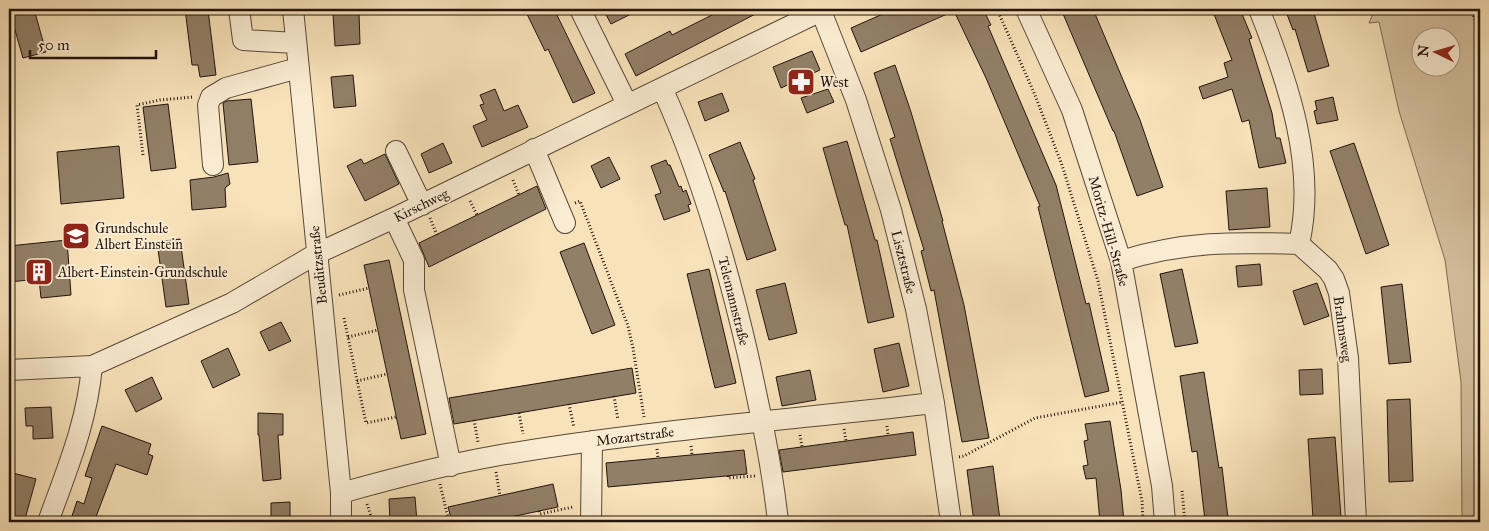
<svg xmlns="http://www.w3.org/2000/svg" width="1489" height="531" font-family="'IM FELL Great Primer',serif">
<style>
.green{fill:#d4bf9d;stroke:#7c6a56;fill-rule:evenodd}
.building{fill:#927f67;stroke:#23140e}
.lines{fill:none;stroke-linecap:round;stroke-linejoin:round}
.minor-casing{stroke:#584839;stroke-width:22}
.path{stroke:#23140e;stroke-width:3;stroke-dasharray:1 2.5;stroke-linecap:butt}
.minor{stroke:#faecd2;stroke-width:20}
.labels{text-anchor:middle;stroke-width:4;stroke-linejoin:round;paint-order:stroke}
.poi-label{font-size:14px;fill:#23140e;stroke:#faecd2;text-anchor:start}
.street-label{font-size:14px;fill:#23140e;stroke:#faecd2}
</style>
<rect width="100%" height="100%" fill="#f8e2ba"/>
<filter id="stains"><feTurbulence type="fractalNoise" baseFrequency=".004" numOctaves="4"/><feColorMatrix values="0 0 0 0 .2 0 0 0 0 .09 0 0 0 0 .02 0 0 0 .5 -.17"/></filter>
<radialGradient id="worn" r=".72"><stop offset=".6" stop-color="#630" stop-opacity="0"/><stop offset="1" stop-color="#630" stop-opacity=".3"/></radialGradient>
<!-- green -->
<path class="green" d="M1375,9H1480V522H1462L1461,382L1445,260L1399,111L1379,22L1369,23ZM1422,38H1452V68H1422Z"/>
<!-- building -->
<path class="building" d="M9,9H34L46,52L23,58Z
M185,9L208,10L216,75L200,77L198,65H192Z
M533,9H554L595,93L573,103L548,49L545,51L526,12Z
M603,9H641L611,24Z
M724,9H765L636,76L625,54L670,31L672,35Z
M894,9H983L991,25L988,26L1056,185L1086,304L1089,303L1109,391L1085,397L1038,207L1040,206L986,78L954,11L861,52L851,28Z
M1061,9H1093L1140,120L1163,187L1137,196L1114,131H1113Z
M1212,9H1240L1252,38L1249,39L1272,113L1276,138H1280L1286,163L1259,168L1249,120L1242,122L1232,89L1203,99L1199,87L1228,77L1224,63L1232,60Z
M1285,9H1310L1312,14L1314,13L1329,66L1308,72L1295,29L1293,30Z
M359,12L360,44L335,46L333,14Z
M812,51L820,70L781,88L773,67Z
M895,65L911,112L943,221H942L964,305L989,438L962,442L934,290L931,291L921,251L924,250L890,139L895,137L874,73Z
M353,75L356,106L334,108L331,77Z
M495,89L504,111L518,105L528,127L482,147L473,126L487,120L480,105L484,104L480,95Z
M828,89L834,102L807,113L801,98Z
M722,93L729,111L705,121L698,102Z
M1333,97L1338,120L1317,124L1314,111L1317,110L1315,101Z
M251,99L258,162L229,165L223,103L227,101Z
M168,104L176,168L151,171L143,107Z
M847,141L875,240H877L894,317L868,323L847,225H845L823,148Z
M740,142L755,179L753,180L776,250L747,260L725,191L724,192L709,155Z
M443,143L452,163L429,173L421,154Z
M1354,143L1389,245L1366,254L1330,151Z
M119,146L124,198L61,204L57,152Z
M385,154L399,184L365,201L347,166L361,159L364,164Z
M609,157L620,179L601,188L591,166Z
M666,160L668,165H670L679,187L681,186L683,192L686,190L691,204L688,205L690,211L664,220L655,195L661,193L651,166Z
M228,173L230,184L225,188L226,207L192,210L190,180L214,177Z
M537,186L546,209L429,267L419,243Z
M1267,188L1270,227L1229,230L1226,191Z
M180,239L189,304L166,307L157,242Z
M67,240L71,295L41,298L39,279L9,282V246Z
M584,243L615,325L592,334L560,252Z
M389,260L426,434L401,439L364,265Z
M1260,264L1262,285L1238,287L1236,266Z
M709,269L736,383L715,388L687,274Z
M1182,269L1198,343L1175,347L1160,274Z
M785,283L797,333L769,340L756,290Z
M1317,283L1329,316L1304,325L1293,291Z
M1402,284L1411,362L1389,364L1381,287Z
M281,322L291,341L269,351L260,332Z
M899,343L909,386L883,392L874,349Z
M228,348L240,375L213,388L201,361Z
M632,368L636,393L454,424L449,398Z
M1322,369L1323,394L1300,395L1299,370Z
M810,370L816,400L782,406L776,377Z
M1204,372L1219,468L1222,467L1228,518L1205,521L1197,451L1192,452L1180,376Z
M152,377L162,399L136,412L125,390Z
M1410,399L1413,481L1389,482L1387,400Z
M51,407L53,438L33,439V426H26L25,408Z
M258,413L283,414V435H278L281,479L263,481L259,435H258Z
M1110,421L1121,490L1124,522H1100L1096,478L1086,479L1083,466L1088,465L1084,441L1088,440L1085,424Z
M102,426L151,444L148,454L153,456L147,475L116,464L94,522H70L77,501L84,504L92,478L85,476Z
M913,432L916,455L783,472L779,450Z
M1335,437L1341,517L1313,519L1308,439Z
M744,450L747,474L608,487L606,463Z
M993,466L1000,520L974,522L967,470Z
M13,473L36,479L25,519L9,514V487Z
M553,484L558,507L487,522H452L448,507Z
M415,497L417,522H390L389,499Z
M290,502V522H271V503Z"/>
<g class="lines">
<defs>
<path id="minor" d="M239,9L243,40L296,43
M293,9L341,493V522
M580,9L627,104
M1026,9L1072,110L1121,261L1162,486L1165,522
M1259,9C1288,82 1317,166 1299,244L1328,270L1334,279L1339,293L1348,358L1356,522
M821,11L856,100L891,210L916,309L934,403L951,522
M662,88C701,173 727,264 748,355C760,410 772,465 778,522
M534,149L565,223
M396,151L422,205
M213,165L208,105L211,97L226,88L298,68
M394,218L414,260V290L451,466
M1121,261C1184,241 1234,242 1299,244
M9,370L92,366L232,303L316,254L394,218L825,9
M341,493C391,479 443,465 495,456C640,431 788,420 934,403
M48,522C67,469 87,423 92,366
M591,522L592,441"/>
</defs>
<!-- minor casing -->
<use href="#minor" class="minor-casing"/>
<!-- path -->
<path class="path" d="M997,9L1035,95L1062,165L1098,281L1142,501L1143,522
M1471,9L1480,32
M143,155L137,105L160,100L193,97
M513,180L519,195
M470,201L477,215
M575,203L580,201L628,326L633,348L644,417
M430,218L437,235
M339,295L369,288
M344,318L366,423L396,417
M348,337L378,330
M357,381L387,374
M614,396L618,420
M569,404L574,428
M519,413L523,434
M474,420L478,442
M887,426L888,435
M844,429L846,441
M800,435L802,447
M691,446L692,455
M657,449L658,458
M959,457L964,456L1035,418L1123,402
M496,472L500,496
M728,476V478L755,476
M440,484L449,522
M1182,491L1185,522
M367,504L373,522
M539,511L540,514L573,507
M868,522L932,517"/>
<!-- minor -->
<use href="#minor" class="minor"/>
</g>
<!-- icons -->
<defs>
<symbol id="pharmacy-square" viewBox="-11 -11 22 22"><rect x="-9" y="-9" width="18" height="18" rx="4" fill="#8f2418" stroke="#faecd2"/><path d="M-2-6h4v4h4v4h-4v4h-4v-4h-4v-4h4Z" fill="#fff"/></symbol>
<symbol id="school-square" viewBox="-11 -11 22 22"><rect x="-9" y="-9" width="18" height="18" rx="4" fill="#8f2418" stroke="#faecd2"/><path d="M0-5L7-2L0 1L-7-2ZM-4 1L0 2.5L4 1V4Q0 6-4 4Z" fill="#fff"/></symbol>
<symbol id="building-square" viewBox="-11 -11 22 22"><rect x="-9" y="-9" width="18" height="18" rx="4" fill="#8f2418" stroke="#faecd2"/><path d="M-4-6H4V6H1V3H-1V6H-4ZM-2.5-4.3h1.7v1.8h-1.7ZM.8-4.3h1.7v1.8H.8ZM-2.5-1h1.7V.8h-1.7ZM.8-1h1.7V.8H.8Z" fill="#fff"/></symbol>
</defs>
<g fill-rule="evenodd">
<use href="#pharmacy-square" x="785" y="66" width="32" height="32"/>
<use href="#school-square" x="60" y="220" width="32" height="32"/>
<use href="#building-square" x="23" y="256" width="32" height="32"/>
</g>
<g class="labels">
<!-- poi labels -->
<g class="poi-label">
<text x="820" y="87">West</text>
<text x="95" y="233">Grundschule<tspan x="95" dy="16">Albert Einstein</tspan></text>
<text x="58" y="277">Albert-Einstein-Grundschule</text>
</g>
<!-- street labels -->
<g class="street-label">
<text transform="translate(421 205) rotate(-26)" y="5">Kirschweg</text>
<text transform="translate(1109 231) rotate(74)" y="5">Moritz-Hill-Straße</text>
<text transform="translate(904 262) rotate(76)" y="5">Lisztstraße</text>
<text transform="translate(318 265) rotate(-96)" y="5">Beuditzstraße</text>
<text transform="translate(734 301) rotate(76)" y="5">Telemannstraße</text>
<text transform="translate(1343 329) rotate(82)" y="5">Brahmsweg</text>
<text transform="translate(635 436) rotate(-7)" y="5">Mozartstraße</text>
</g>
</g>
<!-- margin -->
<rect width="1489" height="531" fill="none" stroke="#f8e2ba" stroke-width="30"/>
<rect x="10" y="10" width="1469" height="511" fill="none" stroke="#23140e" stroke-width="2.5"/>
<rect x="15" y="15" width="1459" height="501" fill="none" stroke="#23140e"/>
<!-- north arrow -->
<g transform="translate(1436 52) rotate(275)"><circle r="24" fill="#faecd2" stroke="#a49684"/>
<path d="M0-4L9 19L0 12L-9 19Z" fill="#8f2418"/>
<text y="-8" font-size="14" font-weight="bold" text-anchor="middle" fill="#23140e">N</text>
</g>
<!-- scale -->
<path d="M30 50v8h126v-8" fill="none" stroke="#23140e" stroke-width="2.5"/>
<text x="38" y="50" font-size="15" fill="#23140e" stroke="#faecd2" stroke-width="4" paint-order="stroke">50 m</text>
<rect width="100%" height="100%" filter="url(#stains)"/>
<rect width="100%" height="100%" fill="url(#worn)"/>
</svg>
